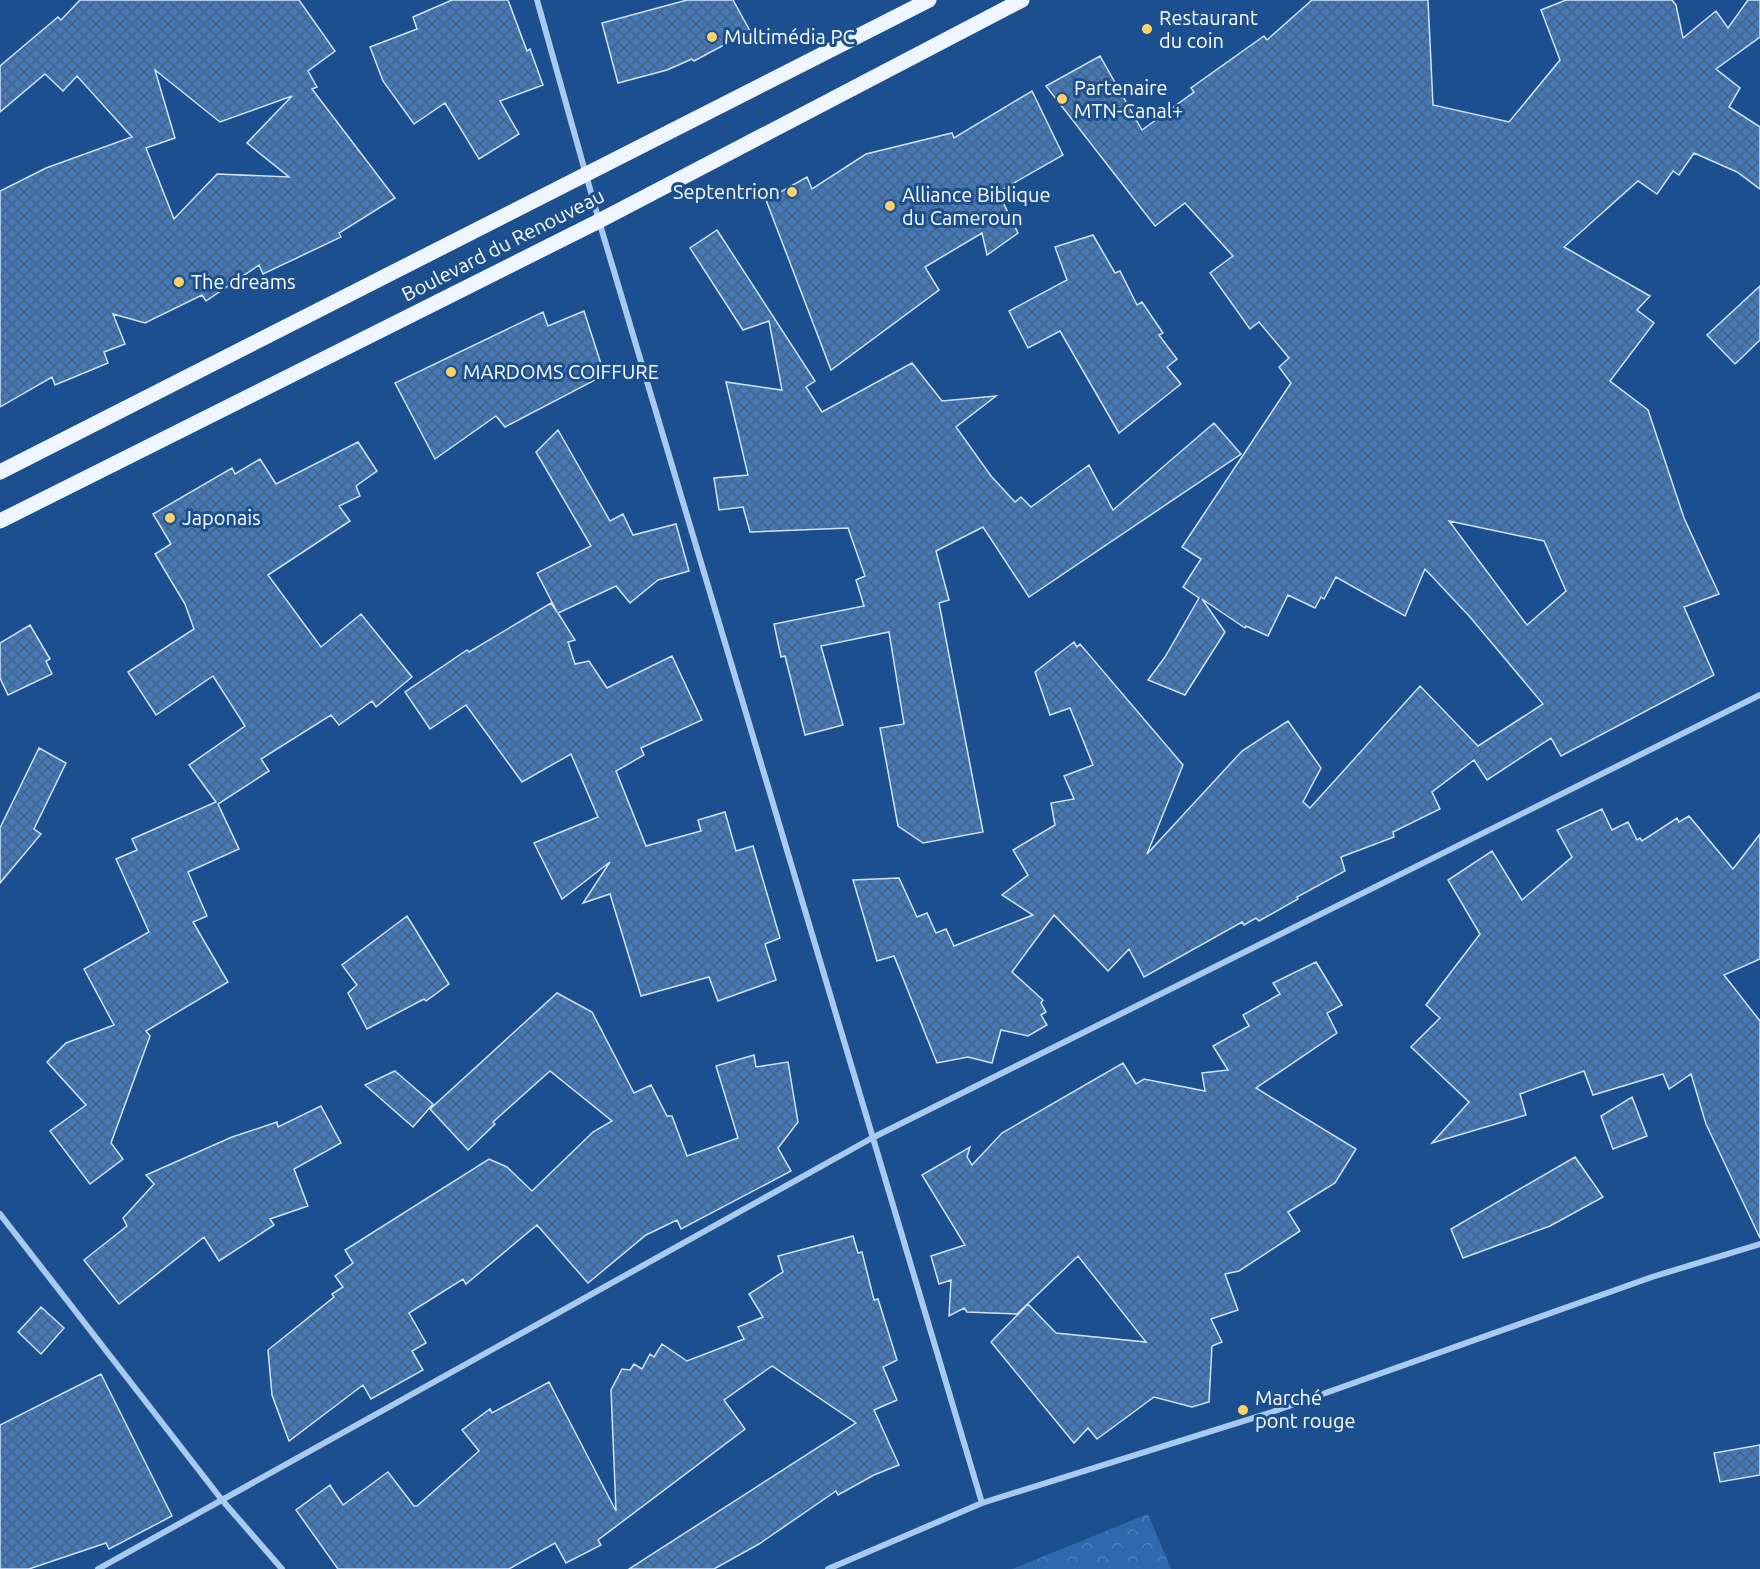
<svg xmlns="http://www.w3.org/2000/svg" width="1760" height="1569" font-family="Ubuntu,sans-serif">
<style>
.park{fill:url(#park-crowns)}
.building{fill:url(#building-cross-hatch);stroke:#cfe3fa;stroke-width:1.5;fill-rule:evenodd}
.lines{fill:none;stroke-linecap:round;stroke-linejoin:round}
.minor{stroke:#a9c9ee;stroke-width:6}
.primary{stroke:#f0f6ff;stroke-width:15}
.poi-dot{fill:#ffd166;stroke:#1b4f8f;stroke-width:2}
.labels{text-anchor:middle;stroke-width:6;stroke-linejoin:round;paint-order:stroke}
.poi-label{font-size:20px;fill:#fff;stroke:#1b4f8f;text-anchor:start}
.street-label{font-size:20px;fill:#fff;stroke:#1b4f8f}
</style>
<defs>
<pattern id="park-crowns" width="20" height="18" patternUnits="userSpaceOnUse" patternTransform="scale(1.5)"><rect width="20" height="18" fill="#2e69ad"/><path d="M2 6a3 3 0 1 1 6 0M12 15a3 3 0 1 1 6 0" fill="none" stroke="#4d80b9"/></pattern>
<pattern id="building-cross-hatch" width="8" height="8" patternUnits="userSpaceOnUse" patternTransform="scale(1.5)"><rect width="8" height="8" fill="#4478b7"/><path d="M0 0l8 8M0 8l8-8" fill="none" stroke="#486282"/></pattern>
</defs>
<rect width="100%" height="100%" fill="#1b4f8f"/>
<!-- park -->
<path class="park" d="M1148,1514L1171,1569H1012Z"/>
<!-- building -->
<path class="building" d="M80,0H299L335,51L308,71L317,87L312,89L395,198L339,233L341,237L263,274L259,265L206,301L202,295L145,323L113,314L125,344L104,352L108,363L55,385L52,377L0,407V191L46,168L132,137L77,76L63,91L45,74L0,112V66L58,17L61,20ZM155,70L220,122L292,96L247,143L289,177L217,174L174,219L146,148L175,138Z
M452,0H508L527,51L530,49L543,85L500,101L519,134L479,159L445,103L414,124L383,81L370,47L417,29L413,17Z
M687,0H733L750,31L694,61L692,59L667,70L618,83L602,23Z
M1312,0H1428L1433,105L1509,122L1560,60L1541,10L1566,0H1672L1676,5L1683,38L1716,11L1728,28L1748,0H1760V37L1716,69L1740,88L1729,107L1760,127V189L1737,172L1694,153L1679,175L1673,171L1657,194L1638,181L1564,247L1650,296L1637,310L1654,323L1610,381L1648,410L1684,518L1719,594L1684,607L1714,675L1561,756L1551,738L1487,780L1474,760L1432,792L1440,809L1393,832L1394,837L1341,857L1345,871L1297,897L1298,899L1259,921L1256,918L1244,925L1242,922L1144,977L1129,949L1108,971L1054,915L1012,972L1043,1000L1041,1003L1046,1012L1041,1015L1047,1025L1028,1036L1001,1030L992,1063L968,1057L937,1063L894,956L877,961L853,880L899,878L917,917L927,913L936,933L946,929L954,946L1033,915L1002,895L1028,875L1013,850L1055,825L1051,803L1074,799L1064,776L1093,765L1070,708L1050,715L1035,672L1074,642L1077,647L1080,644L1183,765L1147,854L1242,751L1288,721L1321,768L1303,802L1310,808L1420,686L1478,746L1543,704L1470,617L1425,569L1405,616L1336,577L1324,599L1321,597L1315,608L1288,595L1268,636L1246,626L1245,628L1202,599L1225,632L1185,695L1148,680L1165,657L1199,598L1183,587L1201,559L1182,547L1291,383L1279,367L1289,358L1259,322L1250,329L1210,273L1233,256L1185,203L1155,226L1046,86L1100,56L1142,130L1194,92L1191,88L1264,36L1267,40ZM1449,521L1544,541L1566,591L1527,625Z
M1032,91L1063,155L998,192L1018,233L987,255L982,233L925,267L939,290L831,370L766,200L807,177L812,189L866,154L952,133L954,138Z
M717,230L815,381L806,387L822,412L912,363L942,401L996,396L956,427L991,476L1015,502L1021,497L1031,507L1089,465L1113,510L1214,423L1241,454L1029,597L983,527L936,551L949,600L939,603L983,832L923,843L898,826L880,728L904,724L889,632L821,646L843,725L805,735L785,656L781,657L774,624L864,606L856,580L865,576L848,528L750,532L743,507L719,510L714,478L748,475L726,382L782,390L769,321L743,330L690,248Z
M1093,235L1115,273L1120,271L1137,305L1142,302L1163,333L1159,335L1177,359L1167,367L1181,384L1119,433L1060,331L1028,348L1009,311L1067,280L1055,247Z
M1760,286V340L1735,364L1707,335Z
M584,311L601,364L620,367L505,427L496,416L435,459L395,383L543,312L548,326Z
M558,430L610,521L623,514L633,535L676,524L689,571L658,580L630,603L616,586L558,613L575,640L568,642L575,664L589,661L607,688L672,656L702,720L641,748L644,755L616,771L646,846L701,831L698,820L725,812L736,851L753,846L780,938L765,944L776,980L718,1001L709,977L641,996L610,894L583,903L610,862L562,899L534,843L598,817L571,754L522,782L466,705L430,729L405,692L467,650L469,652L551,603L557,612L537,573L591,546L536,452Z
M358,442L377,471L356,486L360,496L339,506L350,521L268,575L321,647L361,614L412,677L376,707L372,701L339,725L331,715L261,759L269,771L218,804L239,849L188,872L207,916L193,922L228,982L146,1031L150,1036L111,1143L123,1159L90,1184L50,1131L86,1105L47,1062L66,1043L114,1025L84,969L149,932L116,859L137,850L132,839L216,802L189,765L245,726L213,676L156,715L128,672L194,629L185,604L155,554L171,544L153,514L232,468L235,474L260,459L276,484Z
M30,625L50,659L46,661L52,674L8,695L0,678V643Z
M39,748L66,763L34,829L41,834L0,883V828Z
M1602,809L1612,830L1628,822L1637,840L1640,838L1642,841L1677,818L1679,822L1689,816L1733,869L1760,834V959L1724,975L1760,1021V1238L1706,1124L1691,1074L1669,1089L1663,1074L1593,1095L1584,1071L1520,1094L1526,1115L1432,1143L1469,1102L1411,1047L1440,1018L1426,1005L1480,934L1448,880L1492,851L1522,900L1572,857L1557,830Z
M407,916L449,984L426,1001L424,999L367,1029L348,993L357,985L342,965Z
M1316,962L1342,1005L1327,1013L1337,1033L1256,1088L1356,1149L1335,1183L1288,1212L1300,1231L1239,1271L1225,1274L1238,1310L1211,1319L1222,1342L1212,1346L1209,1402L1192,1407L1154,1397L1097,1439L1088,1428L1074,1443L991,1342L1028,1304L1056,1333L1146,1342L1078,1256L1017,1314L967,1312L964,1308L949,1316L951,1280L939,1284L931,1256L965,1245L922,1175L970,1147L967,1157L972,1165L1002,1133L1123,1063L1136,1084L1144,1079L1205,1091L1202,1073L1228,1070L1213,1046L1249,1026L1243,1015L1280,994L1273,983Z
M557,993L592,1012L634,1093L651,1085L667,1116H672L687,1156L738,1138L716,1066L754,1055L756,1067L788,1062L798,1122L778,1148L791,1171L681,1229L677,1220L646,1235L588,1283L537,1225L466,1284L463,1279L409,1313L426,1343L412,1351L423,1370L371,1399L363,1385L289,1441L272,1395L268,1350L334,1297L332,1294L343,1287L335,1276L353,1263L345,1250L489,1159L507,1167L532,1191L593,1132L612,1121L550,1071L493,1122L495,1124L468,1150L430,1109Z
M395,1071L433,1104L413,1127L365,1085Z
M1632,1097L1647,1136L1613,1149L1601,1116Z
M321,1106L341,1143L294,1169L308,1206L270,1219L274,1225L219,1261L204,1237L119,1304L84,1260L127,1226L123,1218L154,1184L146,1175L232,1137L277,1122L278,1127Z
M1575,1157L1603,1197L1550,1226L1463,1258L1451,1229Z
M853,1236L858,1253L862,1252L874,1300L878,1299L897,1360L883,1367L897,1400L874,1410L899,1465L874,1475L838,1495L836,1491L759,1544L714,1569H629L856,1423L772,1366L724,1400L745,1429L598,1540L601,1545L566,1563L555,1543L509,1569H338L296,1510L330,1485L343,1505L388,1472L414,1506H417L479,1451L462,1430L490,1409L492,1413L549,1382L616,1511L611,1390L622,1369L630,1370L634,1364L642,1369L650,1354L654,1357L662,1344L687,1361L744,1339L738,1327L763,1317L749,1294L783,1272L778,1256Z
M41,1307L64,1328L41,1354L18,1332Z
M101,1374L172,1516L109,1549L106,1543L29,1569H0V1425Z
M1760,1445V1475L1720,1482L1714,1453Z"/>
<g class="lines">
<!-- minor -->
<path class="minor" d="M537,0L599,221L982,1503
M0,1214L222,1500L282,1569
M98,1569L872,1138L1760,695
M828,1569L982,1503L1272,1412L1652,1277L1760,1244"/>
<!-- primary -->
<path class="primary" d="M0,472L929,0
M0,521L599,221L1022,0"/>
</g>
<!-- markers -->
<g class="poi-dot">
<circle cx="1147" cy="29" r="6"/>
<circle cx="712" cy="37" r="6"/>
<circle cx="1062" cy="99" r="6"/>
<circle cx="792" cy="192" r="6"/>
<circle cx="890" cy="206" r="6"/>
<circle cx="179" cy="282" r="6"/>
<circle cx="451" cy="372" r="6"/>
<circle cx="170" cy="518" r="6"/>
<circle cx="1243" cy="1410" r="6"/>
</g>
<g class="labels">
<!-- poi labels -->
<g class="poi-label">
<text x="1159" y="25">Restaurant<tspan x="1159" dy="23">du coin</tspan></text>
<text x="724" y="44">Multimédia PC</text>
<text x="1074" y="95">Partenaire<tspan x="1074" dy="23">MTN-Canal+</tspan></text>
<text x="780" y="199" text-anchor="end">Septentrion</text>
<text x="902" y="202">Alliance Biblique<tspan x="902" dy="23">du Cameroun</tspan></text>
<text x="191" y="289">The dreams</text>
<text x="463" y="379">MARDOMS COIFFURE</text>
<text x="182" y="525">Japonais</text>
<text x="1255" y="1405">Marché<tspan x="1255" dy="23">pont rouge</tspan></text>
</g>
<!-- street labels -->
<g class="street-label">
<text transform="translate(503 245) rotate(-27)" y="7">Boulevard du Renouveau</text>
</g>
</g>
</svg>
